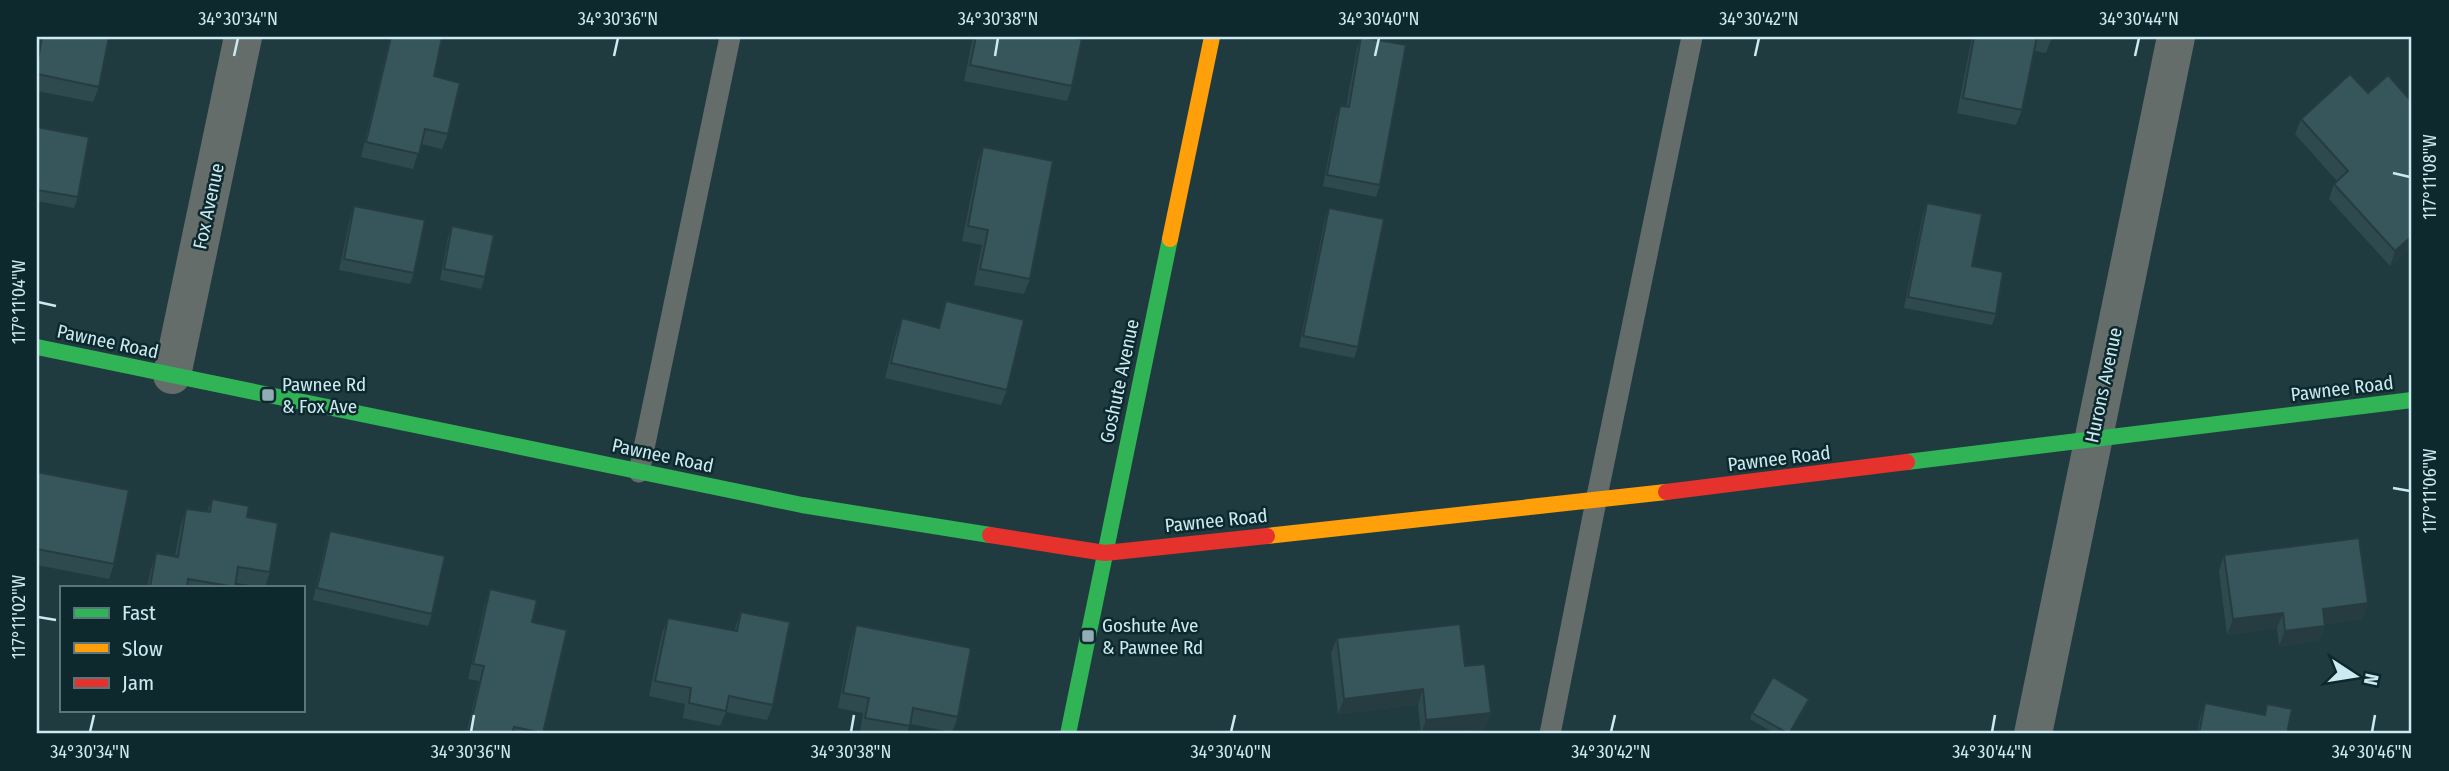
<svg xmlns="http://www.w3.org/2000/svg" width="2449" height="771" font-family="'Fira Sans Condensed',sans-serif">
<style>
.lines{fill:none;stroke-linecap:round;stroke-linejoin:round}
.lane{stroke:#646d6a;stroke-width:21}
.street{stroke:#646d6a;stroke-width:38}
.fast{stroke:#30b455;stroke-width:16}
.slow{stroke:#ff9f0a;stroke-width:16}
.jam{stroke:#e5322d;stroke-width:16}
.wall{fill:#2f4a4e}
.shaded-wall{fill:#263c40}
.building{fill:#37565b;stroke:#263c40;stroke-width:2}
.ticks{fill:none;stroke:#cbeaf1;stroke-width:2.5}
.poi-dot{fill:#8fadb3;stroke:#0e292e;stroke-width:2.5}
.labels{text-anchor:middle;stroke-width:5;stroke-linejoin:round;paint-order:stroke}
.street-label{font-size:19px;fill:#cbeaf1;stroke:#0e292e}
.poi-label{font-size:19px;fill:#cbeaf1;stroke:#0e292e;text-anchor:start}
.neatline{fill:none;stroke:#cbeaf1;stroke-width:2.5}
.ticks-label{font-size:18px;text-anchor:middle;fill:#cbeaf1}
</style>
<rect width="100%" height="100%" fill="#203b40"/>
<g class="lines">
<!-- lane -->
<path class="lane" d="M639,472L730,37
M1550,734L1596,501L1692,37"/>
<!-- street -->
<path class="street" d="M172,375L243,37
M2033,734L2176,37"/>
<!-- fast -->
<path class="fast" d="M37,347L802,505L990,535
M1907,462L2412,400
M1068,734L1170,239"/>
<!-- slow -->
<path class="slow" d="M1170,239L1212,37
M1267,536L1666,492"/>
<!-- jam -->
<path class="jam" d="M1666,492L1907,462
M990,535L1105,553L1267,536"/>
</g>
<!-- wall -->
<path class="wall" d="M39,37H109L99,87L93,102L37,91V51Z
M390,37L434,76L448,134L442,149L421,144L413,169L361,157Z
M973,37H1069L1072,86L1067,101L964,81Z
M1361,37L1380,185L1376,197L1323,186L1336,117L1340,106L1346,107L1357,48Z
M1972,37H2052L2046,53L2034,51L2022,110L2016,125L1957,113Z
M2368,93L2412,102V246L2390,266L2329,199L2334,184L2337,181L2295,134L2301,119Z
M37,127L78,197L74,208L37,201Z
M983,147L1030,279L1024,294L974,285L982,245L962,241L978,162Z
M1927,203L1996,314L1992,325L1904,308L1923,214Z
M354,206L414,273L410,284L339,270L350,218Z
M1329,208L1358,347L1354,358L1299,347L1325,219Z
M452,226L485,277L481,289L440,280L448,237Z
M946,301L1007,390L1001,405L885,378L896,334L902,318L938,327Z
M37,472L114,564L109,579L37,565Z
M212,499L247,517L270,572L265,587L236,583L235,587H147L151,569L156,553L175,556L181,524L186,509L207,512Z
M330,531L432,614L428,626L313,600L326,542Z
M2224,555L2368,603L2362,619L2325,624V626L2319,641L2279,646L2277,628L2227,635L2219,571Z
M490,589L532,622L567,630L543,734H466L479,681L468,679L485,604Z
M741,612L773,705L767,720L726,712L720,726L683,718L685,704L649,696L662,633L668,618L734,631Z
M856,625L958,717L952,732L910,724L906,734H867L860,733L863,713L838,708L851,641Z
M1337,638L1465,666L1491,713L1485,729L1431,734H1421L1418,705L1338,714L1331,653Z
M2205,703L2264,714L2267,704L2287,734H2197L2200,718Z
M1807,705L1790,734H1776L1750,719L1752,713Z"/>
<!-- shaded-wall -->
<path class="shaded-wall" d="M2412,236V246L2390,266L2395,251Z
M2368,603L2362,619L2318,625L2323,609Z
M2283,613L2277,628L2227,635L2233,619Z
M2325,626L2319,641L2279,646L2285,631Z
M1423,689L1418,705L1338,714L1344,699Z
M1809,699L1807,705L1790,734H1789Z
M1491,713L1485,729L1421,734L1426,720Z"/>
<!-- building -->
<path class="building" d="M42,37H109L99,87L37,74V65Z
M391,37H436L442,38L434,76L460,83L448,134L425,129L419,154L366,142Z
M976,37H1069L1082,39L1072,86L970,65Z
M1361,37L1406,45L1380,185L1327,175L1340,106L1349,107Z
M1974,37H2037L2022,110L1963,98Z
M2350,74L2368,93L2388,75L2412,102V236L2395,251L2334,184L2348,171L2301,119Z
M37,127L89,137L78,197L37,190Z
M983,147L1053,161L1030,279L980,269L988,230L968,226Z
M1927,203L1982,214L1972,266L2003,272L1996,314L1908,297Z
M354,206L425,220L414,273L344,259Z
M1329,208L1384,219L1358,347L1303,336Z
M452,226L494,235L485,277L444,269Z
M946,301L1024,320L1007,390L891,363L902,318L939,328Z
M37,472L129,490L114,564L37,549Z
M212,499L249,506L247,517L278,523L270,572L238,567L235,587L188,579L187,587H150L156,553L178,557L186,509L210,512Z
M330,531L445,556L432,614L317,588Z
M2359,538L2368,603L2323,609L2325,626L2285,631L2283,613L2233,619L2224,555Z
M490,589L537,600L532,622L567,630L543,733L514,727L512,734H468L484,666L473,664Z
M741,612L790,622L773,705L729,696L726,711L689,703L691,688L655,681L668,618L737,631Z
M1460,624L1465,666L1485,664L1491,713L1426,720L1423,689L1344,699L1337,638Z
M856,625L971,648L958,717L913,708L910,726L865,718L869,698L843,693Z
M1773,677L1809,699L1789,734L1752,713Z
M2205,703L2265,715L2267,704L2292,709L2287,734H2199Z"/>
<!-- ticks -->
<path class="ticks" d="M234,56L238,38M614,56L618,38M995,56L998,38M1375,56L1379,38M1755,56L1759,38M2135,56L2139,38M2393,173L2410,177M38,302L56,306M2393,488L2410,491M38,617L56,620M90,732L94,715M471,732L474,715M851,732L854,715M1231,732L1235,715M1611,732L1615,715M1992,732L1995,715M2372,732L2375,715"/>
<!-- markers -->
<g class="poi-dot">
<rect x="261" y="388" width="14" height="14" rx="3.5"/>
<rect x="1081" y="629" width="14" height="14" rx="3.5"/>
</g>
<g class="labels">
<!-- street labels -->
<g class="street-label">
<text transform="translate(208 206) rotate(-78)" y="7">Fox Avenue</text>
<text transform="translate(108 341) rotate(12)" y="7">Pawnee Road</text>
<text transform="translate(1119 381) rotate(-78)" y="7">Goshute Avenue</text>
<text transform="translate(2103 385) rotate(-78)" y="7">Hurons Avenue</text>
<text transform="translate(2342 388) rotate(-7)" y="7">Pawnee Road</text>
<text transform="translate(663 455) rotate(12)" y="7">Pawnee Road</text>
<text transform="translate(1779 458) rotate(-7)" y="7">Pawnee Road</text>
<text transform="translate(1216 520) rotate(-6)" y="7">Pawnee Road</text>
</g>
<!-- poi labels -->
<g class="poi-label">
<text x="282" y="391">Pawnee Rd<tspan x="282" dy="22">&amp; Fox Ave</tspan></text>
<text x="1102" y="632">Goshute Ave<tspan x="1102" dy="22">&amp; Pawnee Rd</tspan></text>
</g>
</g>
<!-- border -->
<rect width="2449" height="771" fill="none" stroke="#0e292e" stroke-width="77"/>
<!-- legend -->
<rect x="60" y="586" width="245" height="126" fill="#0e292e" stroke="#5a767c" stroke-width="2"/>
<rect x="74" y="608" width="35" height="10" fill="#30b455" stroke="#5a767c" stroke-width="2"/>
<text x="122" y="620" font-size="21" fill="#cbeaf1">Fast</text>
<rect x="74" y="643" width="35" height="10" fill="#ff9f0a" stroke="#5a767c" stroke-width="2"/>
<text x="122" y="656" font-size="21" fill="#cbeaf1">Slow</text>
<rect x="74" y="678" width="35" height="10" fill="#e5322d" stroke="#5a767c" stroke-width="2"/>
<text x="122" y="690" font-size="21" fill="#cbeaf1">Jam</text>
<!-- north arrow -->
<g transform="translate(2355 676) rotate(102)" stroke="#0e292e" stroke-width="5" paint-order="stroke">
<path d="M0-5L12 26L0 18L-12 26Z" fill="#cbeaf1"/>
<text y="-10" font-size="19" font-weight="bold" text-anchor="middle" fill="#cbeaf1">N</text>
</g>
<rect x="38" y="38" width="2372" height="694" class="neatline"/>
<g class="ticks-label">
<text x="238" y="25">34°30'34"N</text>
<text x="618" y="25">34°30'36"N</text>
<text x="998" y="25">34°30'38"N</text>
<text x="1379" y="25">34°30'40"N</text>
<text x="1759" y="25">34°30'42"N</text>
<text x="2139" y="25">34°30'44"N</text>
<text transform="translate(2430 177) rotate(-90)" y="6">117°11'08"W</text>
<text transform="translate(19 302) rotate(-90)" y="6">117°11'04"W</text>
<text transform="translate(2430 491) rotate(-90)" y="6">117°11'06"W</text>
<text transform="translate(19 617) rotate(-90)" y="6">117°11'02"W</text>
<text x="90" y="758">34°30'34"N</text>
<text x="471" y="758">34°30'36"N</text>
<text x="851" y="758">34°30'38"N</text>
<text x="1231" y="758">34°30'40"N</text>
<text x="1611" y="758">34°30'42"N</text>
<text x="1992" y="758">34°30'44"N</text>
<text x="2372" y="758">34°30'46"N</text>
</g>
</svg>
